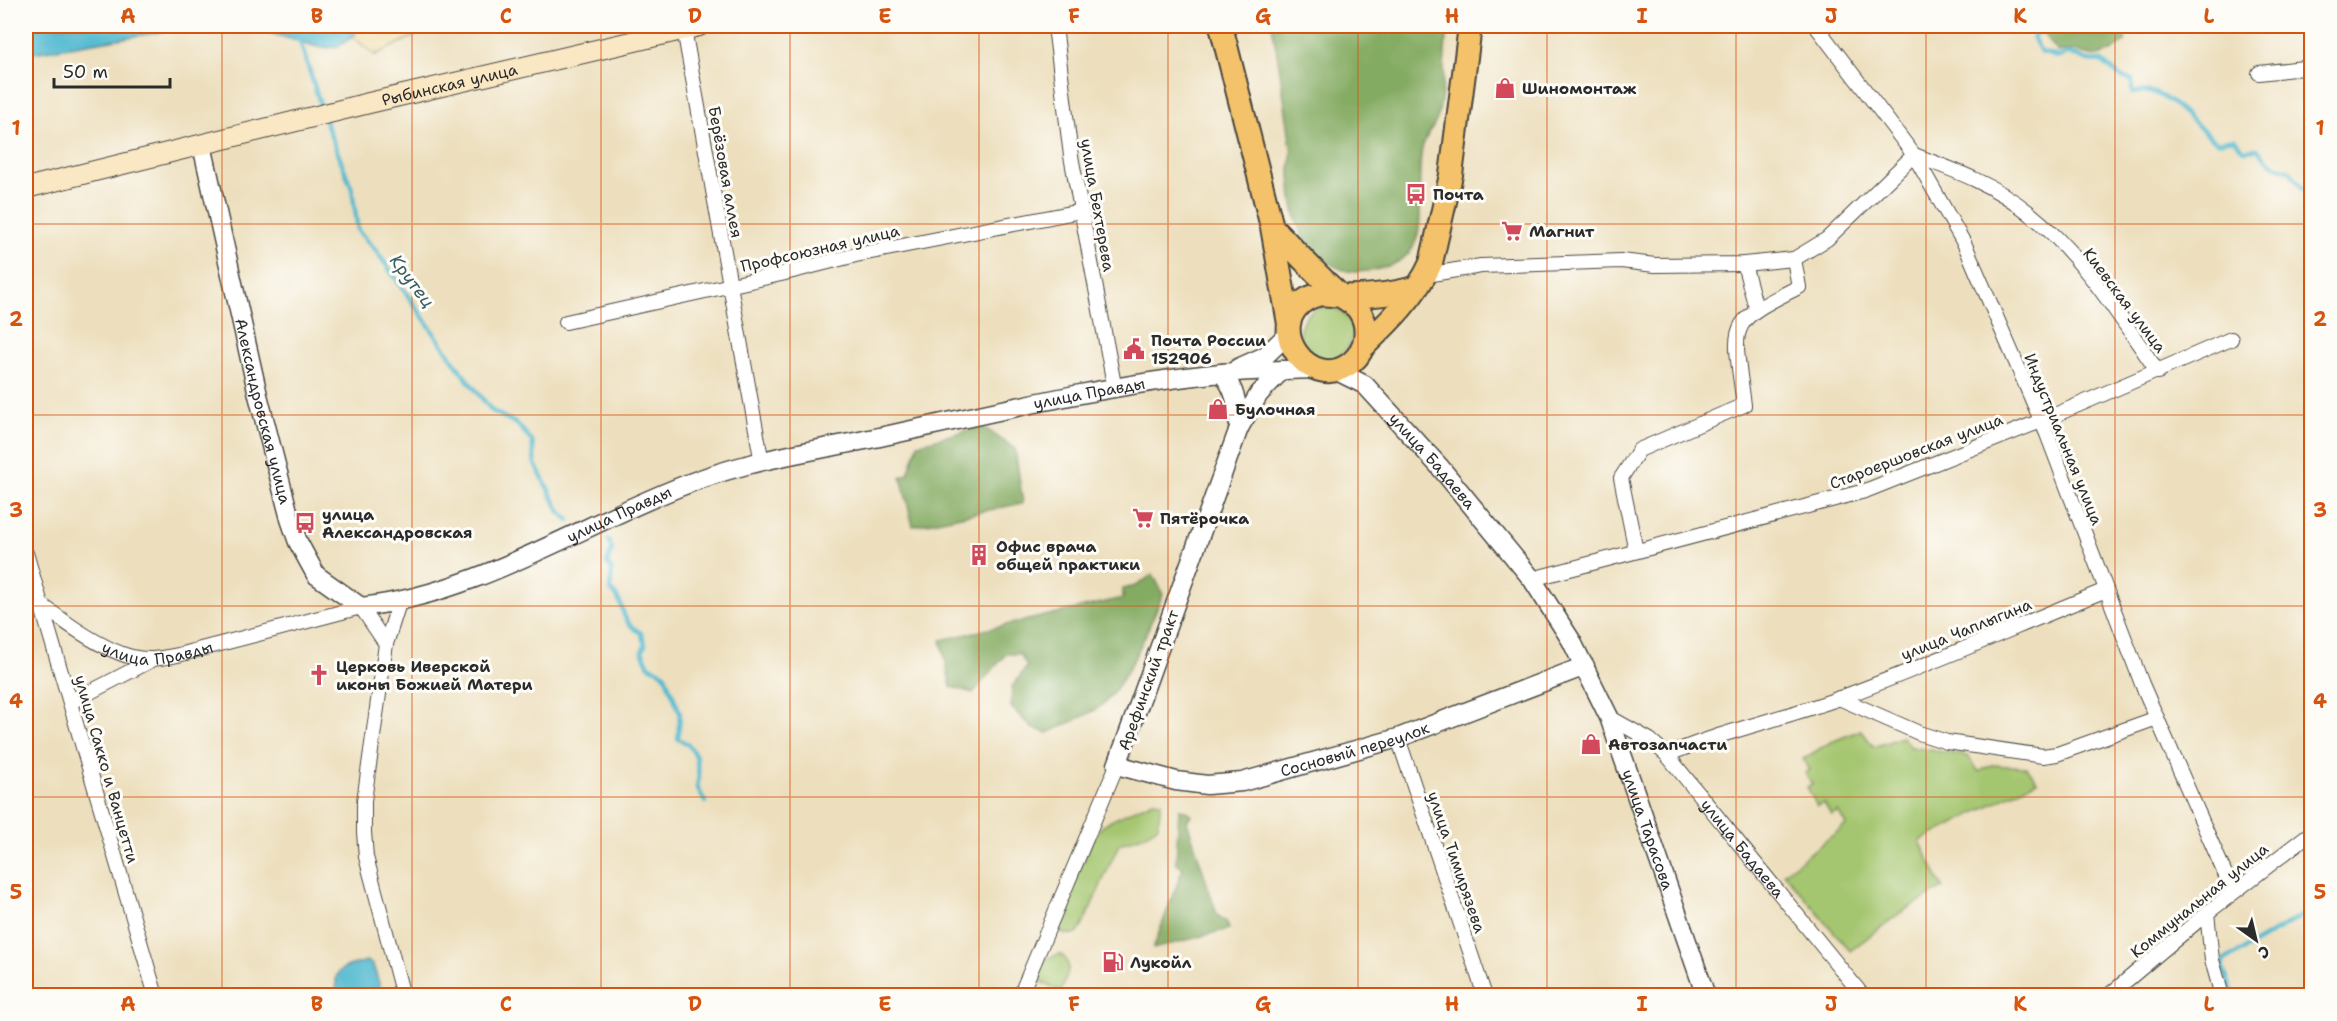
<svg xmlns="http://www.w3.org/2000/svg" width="2337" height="1021" font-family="'Shantell Sans',sans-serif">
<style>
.green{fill:#a5c66f;stroke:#68784d;stroke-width:1.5}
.forest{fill:#84ab62;stroke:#586b46;stroke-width:1.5}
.sand{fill:#eeda9e;stroke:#8c8264;stroke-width:1.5}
.water{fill:#52bad0;stroke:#3e727e;stroke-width:1.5}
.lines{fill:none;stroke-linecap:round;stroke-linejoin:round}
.stream{stroke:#52bad0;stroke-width:4.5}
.minor-casing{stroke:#484641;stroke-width:16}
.tertiary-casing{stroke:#484641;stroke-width:21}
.secondary-casing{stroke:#484641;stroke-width:22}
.primary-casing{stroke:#484641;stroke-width:26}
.minor{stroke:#fff;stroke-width:14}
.tertiary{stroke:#fff;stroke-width:18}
.secondary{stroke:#fae7c3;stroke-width:20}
.primary{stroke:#f3c26a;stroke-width:22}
.grid{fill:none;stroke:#d5540f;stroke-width:1.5;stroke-opacity:0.55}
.labels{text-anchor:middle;stroke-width:6;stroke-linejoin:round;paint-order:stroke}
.street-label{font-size:16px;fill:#2b2b2b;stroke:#fdfcf7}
.poi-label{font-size:16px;font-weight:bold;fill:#2b2b2b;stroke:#fdfcf7;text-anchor:start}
.water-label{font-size:18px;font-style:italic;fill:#395d65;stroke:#fdfcf7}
.neatline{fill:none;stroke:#d5540f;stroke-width:2}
.grid-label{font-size:20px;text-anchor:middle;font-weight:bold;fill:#d5540f}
</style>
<rect width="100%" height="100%" fill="#fdfcf7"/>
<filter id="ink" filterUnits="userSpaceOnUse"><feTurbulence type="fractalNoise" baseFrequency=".0167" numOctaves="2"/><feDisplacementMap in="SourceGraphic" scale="12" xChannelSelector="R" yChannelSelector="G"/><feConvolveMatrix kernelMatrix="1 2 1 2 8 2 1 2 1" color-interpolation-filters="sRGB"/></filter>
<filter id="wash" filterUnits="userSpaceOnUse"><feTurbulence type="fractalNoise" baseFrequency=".008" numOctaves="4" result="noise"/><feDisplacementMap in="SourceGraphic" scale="24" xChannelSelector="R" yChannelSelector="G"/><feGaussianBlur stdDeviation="1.35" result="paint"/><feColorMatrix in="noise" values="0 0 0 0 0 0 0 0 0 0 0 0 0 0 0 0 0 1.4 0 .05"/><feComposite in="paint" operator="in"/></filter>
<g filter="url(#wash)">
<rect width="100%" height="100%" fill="#eddfbd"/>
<!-- green -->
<path class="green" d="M1300 333a26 26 0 1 1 52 0a26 26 0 1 1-52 0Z
M1861,730L1874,747L1902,737L1911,747L1968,756L1979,772L1991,765L2027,767L2037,781L1920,841L1943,888L1900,913L1850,951L1784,873L1846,825L1838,811L1831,815L1824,803L1817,806L1807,787L1812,784L1805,773L1810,770L1803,759L1829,743Z
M1153,801L1161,802L1158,826L1145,835L1119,844L1082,927L1077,934H1063L1057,925L1094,835L1106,823Z
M1060,954C1075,964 1066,976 1061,991L1036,980L1045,959Z"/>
<!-- forest -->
<path class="forest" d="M1272,26H1447C1444,55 1445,88 1438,116C1435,127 1424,137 1422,149C1411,205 1446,267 1357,272C1337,273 1312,253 1303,236C1293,217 1291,194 1290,174C1289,165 1293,156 1291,147C1285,106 1280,66 1272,26Z
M2046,26H2120L2126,41C2087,71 2092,45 2058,52L2042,33Z
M982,426L1015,449L1023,503L913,526L901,477L908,474L918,444Z
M1153,574L1163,594C1150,624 1125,689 1098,708C1083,718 1064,725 1048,733L1032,728L1011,707L1012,687L1027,666L1020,654H1006L973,693L951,687L941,640L1123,598V589L1136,586Z
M1179,809L1185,810L1191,815L1187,821L1217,915L1226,921L1229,929L1153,949L1183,868L1176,862Z"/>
<!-- sand -->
<path class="sand" d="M360,26H435L375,55L353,37Z"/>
<!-- water -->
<path class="water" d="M26,26H197L26,54Z
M226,26H360L353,37L337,47L321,48L253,28Z
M367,961L373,965L383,995H338C330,968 344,967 367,961Z"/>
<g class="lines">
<!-- stream -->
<path class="stream" d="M2044,26L2033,37L2041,52L2058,57L2068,53L2088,60L2102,61L2121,77L2132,80V93C2138,92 2145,91 2151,92C2171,96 2200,130 2217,142L2234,139L2244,150L2257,149L2271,163L2290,171L2303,189L2312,187
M299,38L322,110
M324,118L352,189L358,231L375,249L463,374L492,411L517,424L532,441L535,464L560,512L569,520
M608,540L612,549L607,563L612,570L610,589C629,606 615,618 641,633L645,645L642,651L649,666L664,673L680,713L678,739L688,744L696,756L699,776L697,787L705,802
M2234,996L2223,968L2225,960L2312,910"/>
</g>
</g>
<g filter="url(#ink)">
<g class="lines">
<defs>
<g id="minor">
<path d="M1055,26L1071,156L1115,390"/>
<path d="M1816,26L1914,155L1965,245L2047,434L2142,684L2233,892"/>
<path d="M684,29L762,463"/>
<path d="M2259,73L2312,67"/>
<path d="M1744,264L1756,308"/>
<path d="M1426,275L1481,266L1621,261L1655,265L1744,264L1794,259L1827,239L1914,155C1954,170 1995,185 2028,212C2082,255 2119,316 2158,372"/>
<path d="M566,322L781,274L856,255L1081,211"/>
<path d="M1636,551L1621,478L1639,450L1744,405C1734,325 1723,324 1799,287L1794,259"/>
<path d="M26,553L156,996"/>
<path d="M1532,579L1865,491L2041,421L2231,339"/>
<path id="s1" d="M26,593C55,615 97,648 132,657C148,661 163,658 178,655L361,607L386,644"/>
<path d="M399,603L386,644L364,801V832L366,857L403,996"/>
<path d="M68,693L71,702L152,660"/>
<path d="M1839,698L1919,733L1947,742L2043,756L2057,754L2157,718"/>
<path id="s2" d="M1609,717L1650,740L1667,755L1863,996"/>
<path d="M1398,738L1485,996"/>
<path d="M1667,755C1723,731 1782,719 1840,698C1929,665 2017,626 2106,590"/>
<path d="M2207,913L2212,960L2222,996"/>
<path d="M1020,996L1117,765"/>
<path d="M2108,996L2207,913L2312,832"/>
</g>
<g id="tertiary">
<path id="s3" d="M202,145L258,395L290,519L298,542L316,575L361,607C480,594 584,522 695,481C757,458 825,449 889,435C998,411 1110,384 1222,373C1253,370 1285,370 1316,369"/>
<path d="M1238,368L1265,356L1288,334"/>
<path id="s4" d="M1282,370L1259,394L1239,428L1117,765L1176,781L1207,785L1242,782L1398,738L1585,666"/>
<path id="s5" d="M1335,370L1365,385L1439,466L1532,579L1571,640L1609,717L1706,996"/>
<path d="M1222,373C1236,390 1238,406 1239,428"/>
</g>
<g id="secondary">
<path id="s6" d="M26,188L369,103L699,26"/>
</g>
<path id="primary" d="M1221,26L1272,227L1289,324
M1272,227C1294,249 1316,275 1340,295C1347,301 1355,303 1360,312C1370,328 1366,350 1352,362C1311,396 1261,326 1307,299C1320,292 1329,295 1342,296C1367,297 1392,294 1415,288
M1362,348C1387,324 1417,295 1431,263L1451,175L1470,26"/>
</defs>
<!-- minor casing -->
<use href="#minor" class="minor-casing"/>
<!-- tertiary casing -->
<use href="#tertiary" class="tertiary-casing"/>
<!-- secondary casing -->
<use href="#secondary" class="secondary-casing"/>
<!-- primary casing -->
<use href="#primary" class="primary-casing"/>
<!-- minor -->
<use href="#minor" class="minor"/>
<!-- tertiary -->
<use href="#tertiary" class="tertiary"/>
<!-- secondary -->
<use href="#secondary" class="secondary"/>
<!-- primary -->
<use href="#primary" class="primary"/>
</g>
</g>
<!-- grid -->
<path class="grid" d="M222,26V996M412,26V996M601,26V996M790,26V996M979,26V996M1168,26V996M1358,26V996M1547,26V996M1736,26V996M1926,26V996M2115,26V996M26,224H2312M26,415H2312M26,606H2312M26,797H2312"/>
<!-- icons -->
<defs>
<symbol id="shop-bare" viewBox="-9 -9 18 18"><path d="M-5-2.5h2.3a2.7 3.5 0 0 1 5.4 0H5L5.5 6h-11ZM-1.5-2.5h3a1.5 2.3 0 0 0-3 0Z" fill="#d1495b" stroke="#fdfcf7" stroke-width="2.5" paint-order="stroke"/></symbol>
<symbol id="bus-bare" viewBox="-9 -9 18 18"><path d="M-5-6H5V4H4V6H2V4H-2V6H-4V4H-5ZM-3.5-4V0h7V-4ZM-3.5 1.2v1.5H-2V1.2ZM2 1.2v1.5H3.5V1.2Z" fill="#d1495b" stroke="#fdfcf7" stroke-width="2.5" paint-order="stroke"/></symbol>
<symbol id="supermarket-bare" viewBox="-9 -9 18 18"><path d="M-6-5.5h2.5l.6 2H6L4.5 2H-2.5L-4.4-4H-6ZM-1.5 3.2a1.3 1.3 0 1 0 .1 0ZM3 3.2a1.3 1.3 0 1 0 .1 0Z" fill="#d1495b" stroke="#fdfcf7" stroke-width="2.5" paint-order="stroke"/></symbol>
<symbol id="civic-bare" viewBox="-9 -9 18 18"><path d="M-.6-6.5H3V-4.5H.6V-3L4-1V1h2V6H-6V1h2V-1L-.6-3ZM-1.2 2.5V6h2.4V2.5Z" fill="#d1495b" stroke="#fdfcf7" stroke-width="2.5" paint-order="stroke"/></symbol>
<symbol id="building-bare" viewBox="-9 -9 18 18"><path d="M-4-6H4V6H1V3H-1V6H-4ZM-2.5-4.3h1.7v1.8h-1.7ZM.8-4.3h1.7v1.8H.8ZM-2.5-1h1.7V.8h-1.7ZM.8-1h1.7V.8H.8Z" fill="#d1495b" stroke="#fdfcf7" stroke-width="2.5" paint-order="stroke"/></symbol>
<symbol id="church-bare" viewBox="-9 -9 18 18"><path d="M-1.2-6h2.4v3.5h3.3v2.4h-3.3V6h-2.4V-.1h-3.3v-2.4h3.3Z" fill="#d1495b" stroke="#fdfcf7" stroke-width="2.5" paint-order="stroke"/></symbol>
<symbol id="fuel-bare" viewBox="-9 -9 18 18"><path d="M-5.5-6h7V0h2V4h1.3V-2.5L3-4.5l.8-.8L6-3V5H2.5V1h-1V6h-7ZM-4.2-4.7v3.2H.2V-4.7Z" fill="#d1495b" stroke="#fdfcf7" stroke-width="2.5" paint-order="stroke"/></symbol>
</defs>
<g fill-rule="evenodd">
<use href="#shop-bare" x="1490" y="73" width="30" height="30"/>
<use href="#bus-bare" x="1401" y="179" width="30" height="30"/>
<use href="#supermarket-bare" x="1497" y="216" width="30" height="30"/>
<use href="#civic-bare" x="1119" y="334" width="30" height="30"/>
<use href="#shop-bare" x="1203" y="394" width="30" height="30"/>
<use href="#supermarket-bare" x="1128" y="503" width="30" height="30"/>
<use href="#bus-bare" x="290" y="508" width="30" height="30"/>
<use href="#building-bare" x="964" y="540" width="30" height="30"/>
<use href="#church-bare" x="304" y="660" width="30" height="30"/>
<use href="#shop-bare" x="1576" y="729" width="30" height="30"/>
<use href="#fuel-bare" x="1098" y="947" width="30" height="30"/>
</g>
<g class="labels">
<!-- street labels -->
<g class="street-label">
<text dy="6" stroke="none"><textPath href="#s6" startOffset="436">Рыбинская улица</textPath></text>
<text transform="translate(726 172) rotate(80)" y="6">Берёзовая аллея</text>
<text transform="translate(1098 205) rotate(80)" y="6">улица Бехтерева</text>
<text transform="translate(820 248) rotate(-13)" y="6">Профсоюзная улица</text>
<text transform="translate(2125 300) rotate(53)" y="6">Киевская улица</text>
<text dy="6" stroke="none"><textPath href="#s3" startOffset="1264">улица Правды</textPath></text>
<text dy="6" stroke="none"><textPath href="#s3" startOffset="273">Александровская улица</textPath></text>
<text transform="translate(2064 439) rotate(68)" y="6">Индустриальная улица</text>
<text transform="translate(1916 451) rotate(-21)" y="6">Староершовская улица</text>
<text dy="6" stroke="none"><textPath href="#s5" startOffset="135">улица Бадаева</textPath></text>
<text dy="6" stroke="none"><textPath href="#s3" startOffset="777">улица Правды</textPath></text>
<text transform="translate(1966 629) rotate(-22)" y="6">улица Чаплыгина</text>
<text dy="6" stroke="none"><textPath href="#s1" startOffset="150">улица Правды</textPath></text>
<text transform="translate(1148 680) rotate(-70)" y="6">Арефинский тракт</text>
<text dy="6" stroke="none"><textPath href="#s4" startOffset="676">Сосновый переулок</textPath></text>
<text transform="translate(107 769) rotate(74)" y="6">улица Сакко и Ванцетти</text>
<text dy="6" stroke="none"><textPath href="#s5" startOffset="567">улица Тарасова</textPath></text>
<text dy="6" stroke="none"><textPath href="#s2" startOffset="190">улица Бадаева</textPath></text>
<text transform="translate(1457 862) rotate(71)" y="6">улица Тимирязева</text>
<text transform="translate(2199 900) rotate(-39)" y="6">Коммунальная улица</text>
</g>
<!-- poi labels -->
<g class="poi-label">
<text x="1522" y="94">Шиномонтаж</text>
<text x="1433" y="200">Почта</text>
<text x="1529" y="237">Магнит</text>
<text x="1151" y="346">Почта России<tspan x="1151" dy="18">152906</tspan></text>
<text x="1235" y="415">Булочная</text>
<text x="322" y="520">улица<tspan x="322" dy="18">Александровская</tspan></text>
<text x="1160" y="524">Пятёрочка</text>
<text x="996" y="552">Офис врача<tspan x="996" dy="18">общей практики</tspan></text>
<text x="336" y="672">Церковь Иверской<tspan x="336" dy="18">иконы Божией Матери</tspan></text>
<text x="1608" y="750">Автозапчасти</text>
<text x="1130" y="968">Лукойл</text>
</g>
<!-- water labels -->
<g class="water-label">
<text transform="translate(412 281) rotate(53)" y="6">Крутец</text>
</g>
</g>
<!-- margin -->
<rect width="2337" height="1021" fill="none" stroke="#fdfcf7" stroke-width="66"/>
<!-- north arrow -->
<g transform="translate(2256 940) rotate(146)" stroke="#fdfcf7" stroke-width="4.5" paint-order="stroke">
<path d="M0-4.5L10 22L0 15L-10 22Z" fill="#2b2b2b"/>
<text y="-9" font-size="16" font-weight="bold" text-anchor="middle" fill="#2b2b2b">С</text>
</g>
<!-- scale -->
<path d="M54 78v9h116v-9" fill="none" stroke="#2b2b2b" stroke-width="3"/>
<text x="63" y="78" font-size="18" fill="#2b2b2b" stroke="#fdfcf7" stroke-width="4.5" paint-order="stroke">50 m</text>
<rect x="33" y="33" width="2271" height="955" class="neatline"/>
<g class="grid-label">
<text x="128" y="23">A</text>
<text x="317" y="23">B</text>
<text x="506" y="23">C</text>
<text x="695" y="23">D</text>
<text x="885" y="23">E</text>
<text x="1074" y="23">F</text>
<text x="1263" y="23">G</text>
<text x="1452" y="23">H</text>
<text x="1642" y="23">I</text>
<text x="1831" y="23">J</text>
<text x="2020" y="23">K</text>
<text x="2209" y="23">L</text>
<text x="16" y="135">1</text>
<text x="2320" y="135">1</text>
<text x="16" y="326">2</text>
<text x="2320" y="326">2</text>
<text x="16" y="517">3</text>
<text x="2320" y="517">3</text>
<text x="16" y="708">4</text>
<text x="2320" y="708">4</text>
<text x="16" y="899">5</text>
<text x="2320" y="899">5</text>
<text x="128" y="1011">A</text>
<text x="317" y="1011">B</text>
<text x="506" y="1011">C</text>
<text x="695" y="1011">D</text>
<text x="885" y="1011">E</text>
<text x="1074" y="1011">F</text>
<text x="1263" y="1011">G</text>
<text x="1452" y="1011">H</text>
<text x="1642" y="1011">I</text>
<text x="1831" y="1011">J</text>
<text x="2020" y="1011">K</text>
<text x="2209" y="1011">L</text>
</g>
</svg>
